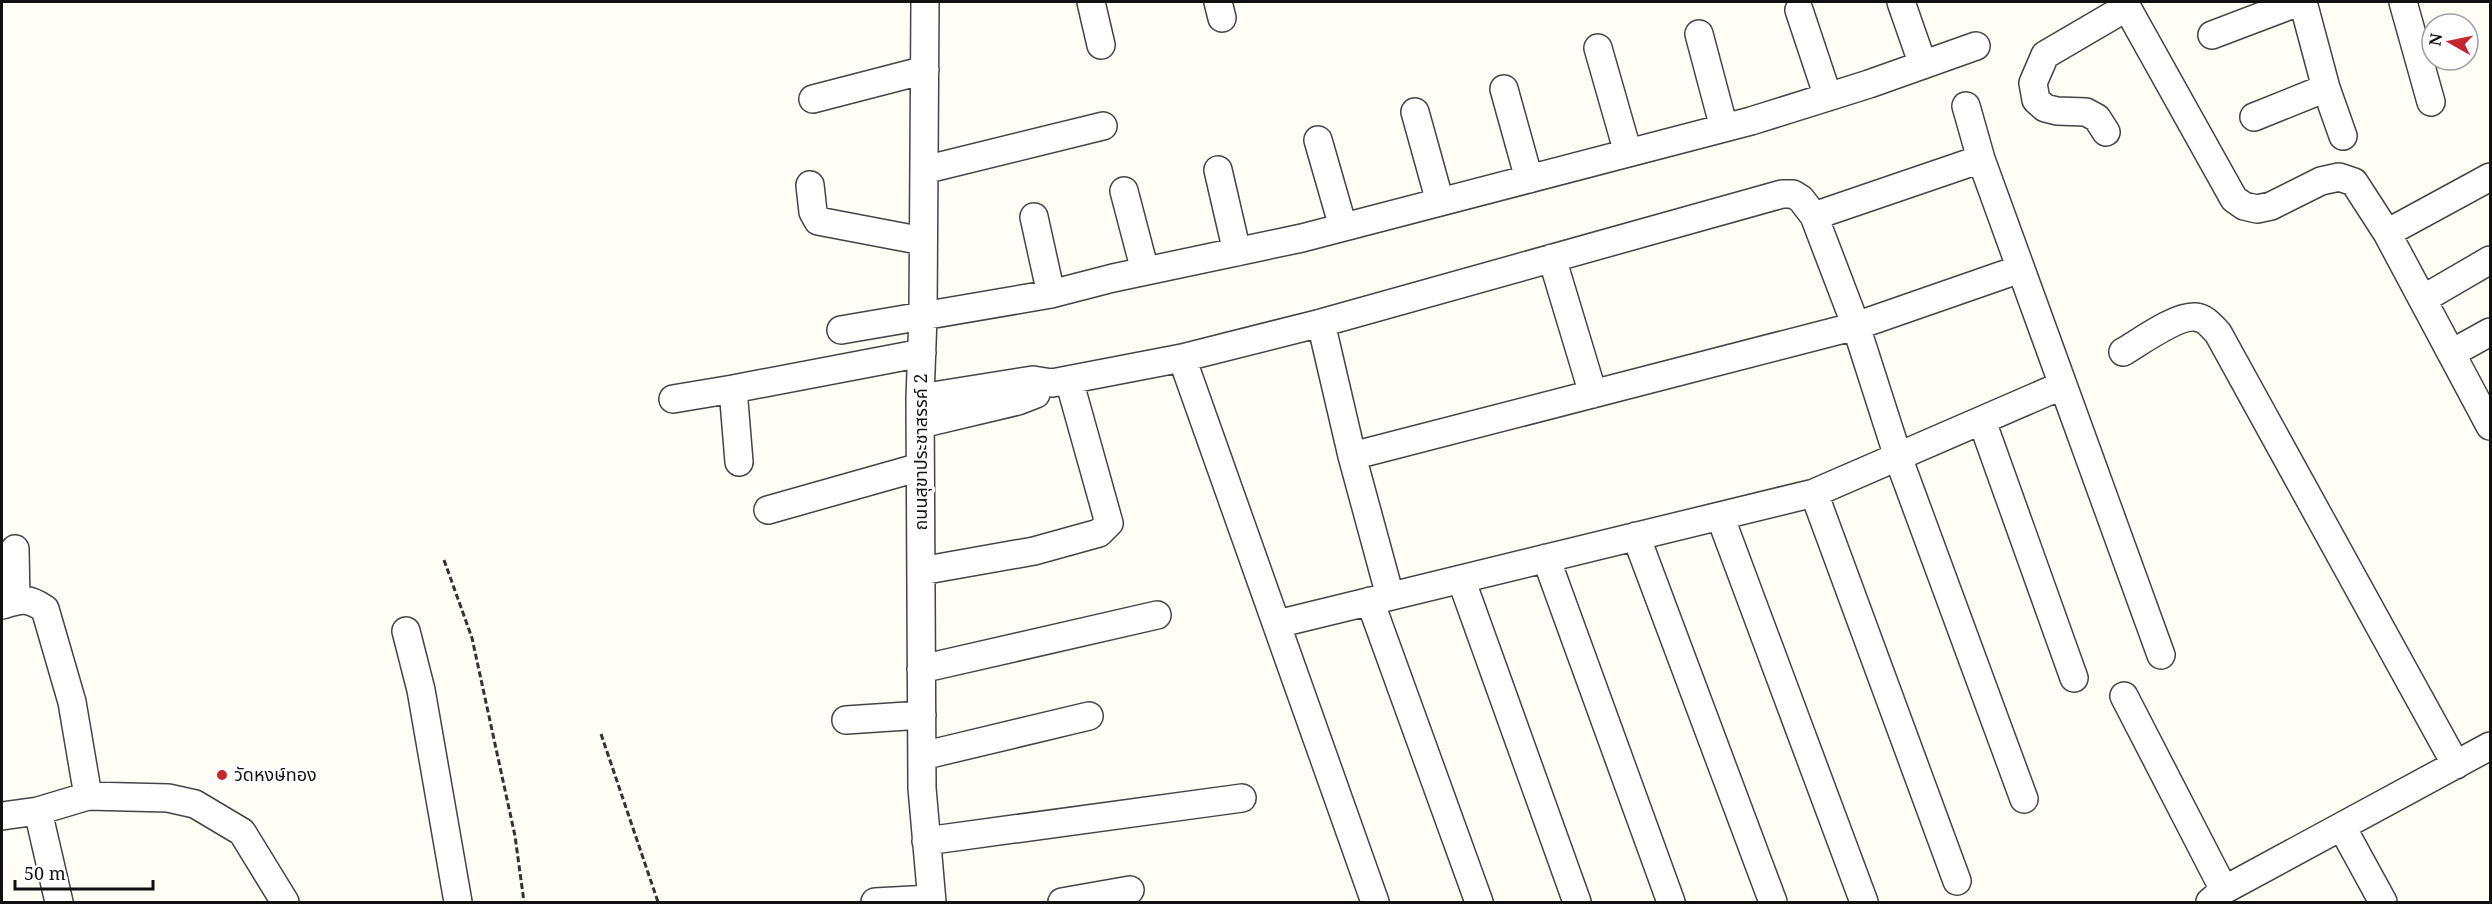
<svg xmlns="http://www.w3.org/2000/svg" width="2492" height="904" font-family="'Noto Serif','Noto Sans Thai',serif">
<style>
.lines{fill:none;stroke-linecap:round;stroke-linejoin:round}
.minor-casing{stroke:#444;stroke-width:30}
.path{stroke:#333;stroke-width:3;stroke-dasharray:6 3;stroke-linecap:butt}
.minor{stroke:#fff;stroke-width:27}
.poi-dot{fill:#c4262e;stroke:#fff;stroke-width:2}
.labels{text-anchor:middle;stroke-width:6;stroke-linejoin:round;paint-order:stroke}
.street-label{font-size:18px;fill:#111;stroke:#fff}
.poi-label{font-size:18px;fill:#111;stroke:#fff;text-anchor:start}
</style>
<rect width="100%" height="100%" fill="#fffdf5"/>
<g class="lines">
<defs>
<path id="minor" d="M925,2L923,316L920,398L922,788L932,902
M1091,2L1101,45
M1218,2L1222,18
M1901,2L1923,65
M2124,2L2234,199L2244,206L2257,209L2271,206L2321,181L2339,177L2354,182L2387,233L2490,426
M2303,2L2326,88L2343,136
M2403,2L2431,102
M1799,10L1828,97
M1699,34L1724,128
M2212,35L2299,2
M1598,48L1628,153
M1504,89L1529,179
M813,99L925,70
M1966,106L1981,159L2161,655
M1415,112L1440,202
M2254,117L2326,88
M2106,132L2097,118L2086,112L2057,111L2045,108L2036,100L2033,83L2045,55L2127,7
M1318,140L1343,227
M924,170L1103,126
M1218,170L1237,252
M810,185L813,212L818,221L923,241
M1124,191L1145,271
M1814,216L1981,159
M1034,217L1051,294
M2387,233L2490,177
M1552,258L1593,394
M2423,299L2490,260
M1321,323L1352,456L1390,596
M841,330L1051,294L1113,278L1302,238L1751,121L1869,84L1976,46
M2123,352C2140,342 2177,315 2195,317C2206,318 2211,326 2218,333L2456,765
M2452,353L2490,332
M1182,358L1375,902
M920,398L1033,380L1052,383L1182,358L1321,323L1782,194H1793L1801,199L1814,216L1856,326L1898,457L2024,799
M673,399L733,389
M1982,421L2074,678
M921,424L1018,401L1036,394
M1352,456L1856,326L2020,269
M739,462L733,389L922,353
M1814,493L1957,881
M768,510L920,467
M1720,516L1864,902
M1636,536L1773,902
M15,549L16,601
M1546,558L1671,902
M921,571L1034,551L1099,533L1109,523L1069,380
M1461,579L1577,902
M1370,601L1479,902
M2,605C22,599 27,597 45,609L72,702L88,796
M1277,624L1814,493L2063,385
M406,631L421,690L458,902
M921,669L1157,615
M2124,696L2224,890
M846,720L922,715
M922,756L1089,716
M38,811L59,902
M2,816L38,811L88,796L168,798L195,804L242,832L285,902
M2342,827L2383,902
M926,841L1242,798
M875,902L931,899
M1062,902L1130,890
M2210,902L2224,890L2490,746"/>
</defs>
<!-- minor casing -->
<use href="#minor" class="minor-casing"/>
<!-- path -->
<path class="path" d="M444,560L472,638L515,836L524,902
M601,734L658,902"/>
<!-- minor -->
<use href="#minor" class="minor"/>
</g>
<!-- markers -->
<circle class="poi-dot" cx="222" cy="775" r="6"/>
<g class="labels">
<!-- street labels -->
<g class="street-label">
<text transform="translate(921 452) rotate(-90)" y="6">ถนนสุขาประชาสรรค์ 2</text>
</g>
<!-- poi labels -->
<g class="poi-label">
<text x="234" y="781">วัดหงษ์ทอง</text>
</g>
</g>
<!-- border -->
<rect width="2492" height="904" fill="none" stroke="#111111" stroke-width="6"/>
<!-- north arrow -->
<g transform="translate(2450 42) rotate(279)"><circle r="28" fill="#ffffff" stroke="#a0a0a0" stroke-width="1.5"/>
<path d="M0-4.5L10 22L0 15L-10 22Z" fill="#c4262e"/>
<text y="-9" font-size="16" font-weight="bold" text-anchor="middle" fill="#111111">N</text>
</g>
<!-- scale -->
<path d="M15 880v9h138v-9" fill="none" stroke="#111111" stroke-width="3"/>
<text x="24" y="880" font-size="18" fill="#111111" stroke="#ffffff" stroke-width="4.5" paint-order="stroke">50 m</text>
</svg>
